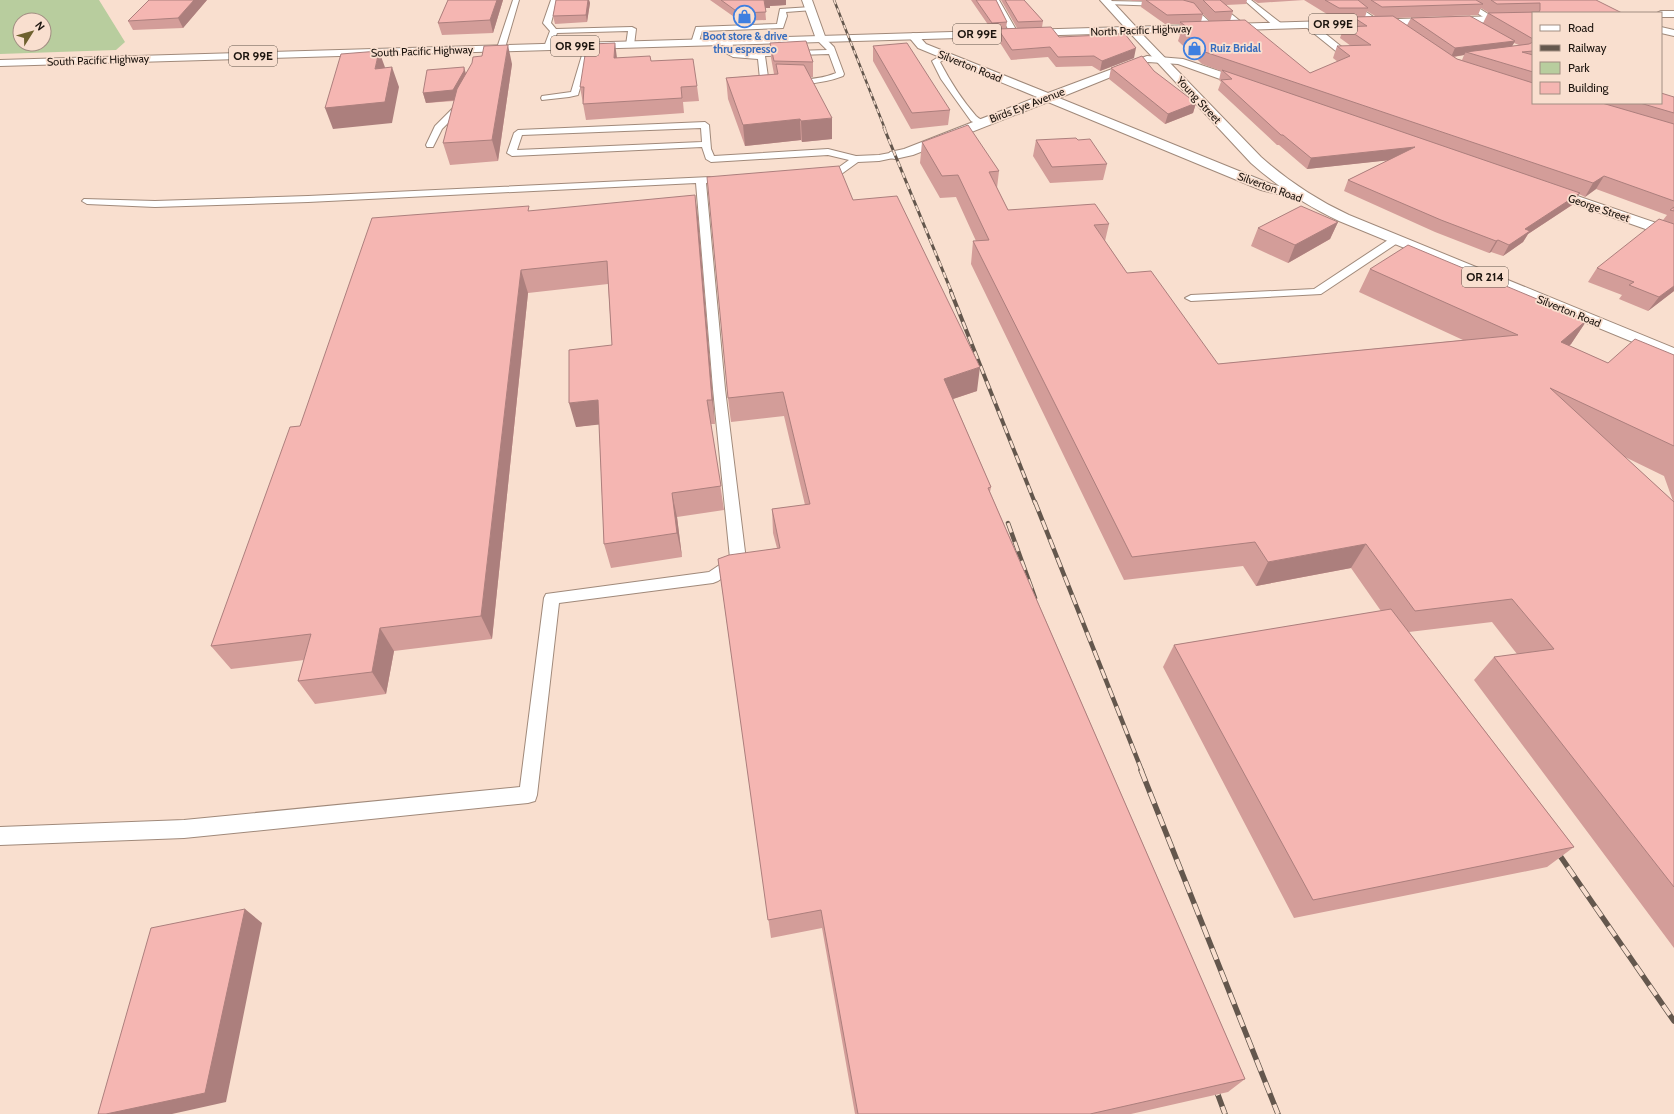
<svg xmlns="http://www.w3.org/2000/svg" width="1674" height="1114" font-family="Cabin,sans-serif">
<style>
.green{fill:#b8cd9e;fill-rule:evenodd}
.lines{fill:none;stroke-linecap:round;stroke-linejoin:round}
.lane-casing{stroke:#a0897a;stroke-width:2}
.street-casing{stroke:#a0897a;stroke-width:2}
.secondary-casing{stroke:#a0897a;stroke-width:2}
.primary-casing{stroke:#a0897a;stroke-width:2}
.lane{fill:#fff;fill-rule:evenodd}
.street{fill:#fff;fill-rule:evenodd}
.secondary{fill:#fff;fill-rule:evenodd}
.primary{fill:#fff;fill-rule:evenodd}
.rail-far4-casing{stroke:#64574d;stroke-width:2.5}
.rail-far3-casing{stroke:#64574d;stroke-width:3}
.rail-far2-casing{stroke:#64574d;stroke-width:4}
.rail-far1-casing{stroke:#64574d;stroke-width:4.5}
.rail-casing{stroke:#64574d;stroke-width:5.5}
.rail-far4{stroke:#f9dfcf;stroke-width:1.5;stroke-dasharray:4.5;stroke-linecap:butt}
.rail-far3{stroke:#f9dfcf;stroke-width:2;stroke-dasharray:6;stroke-linecap:butt}
.rail-far2{stroke:#f9dfcf;stroke-width:2.5;stroke-dasharray:8;stroke-linecap:butt}
.rail-far1{stroke:#f9dfcf;stroke-width:3;stroke-dasharray:10;stroke-linecap:butt}
.rail{stroke:#f9dfcf;stroke-width:4;stroke-dasharray:12;stroke-linecap:butt}
.wall{fill:#d39d99;fill-rule:evenodd}
.shaded-wall{fill:#ac7f7d}
.building{fill:#f5b6b2;stroke:#ac7f7d}
.labels{text-anchor:middle;stroke-width:3.5;stroke-linejoin:round;paint-order:stroke}
.far-street-label{font-size:11px;fill:#1d150f;stroke:#f9dfcf}
.far-shop-label{font-size:11px;font-weight:bold;fill:#366cbe;stroke:#f9dfcf}
.shield{fill:#f9dfcf;stroke:#5f5249;stroke-width:1}
.shield-label{font-size:12px;font-weight:bold;fill:#1d150f}
</style>
<rect width="100%" height="100%" fill="#f9dfcf"/>
<!-- green -->
<path class="green" d="M0,0H99L125,42L116,50L0,54ZM20,20H44V44H20Z"/>
<g class="lines">
<defs>
<path id="lane" d="M513,0H519L505,48L501,50H498L497,48Z
M551,0H557L551,23L556,29L632,27L636,29L634,45L630,47L626,45L628,31L557,33L551,49H545L544,47L550,31L543,23Z
M993,0H999L1018,33L1017,35H1011Z
M1207,0H1214L1245,25V29H1239Z
M1244,0H1251L1282,24V28H1276Z
M1342,0H1349L1382,23L1378,25H1375Z
M1458,0H1466L1496,19L1492,21H1489Z
M1108,1L1161,2L1164,4L1161,6L1106,4L1105,3Z
M1185,5L1196,9L1214,26V30H1208L1192,11L1182,7Z
M811,7L813,8V10L786,12L787,16L783,28L702,31L698,45H692L691,43L696,27L777,24L780,9Z
M1306,23H1312L1348,52V56H1342L1306,27Z
M818,37H824L834,47L844,74L843,76C817,86 791,85 764,81L760,79L758,59L733,57L724,52L725,42L729,40L733,42L732,51L735,53L757,54L761,52L827,50L818,41ZM829,54L836,73C814,82 791,80 768,77L765,56Z
M585,45H588L592,47L578,95L569,97L542,100L541,98L542,96L571,92Z
M943,54H949L950,56L940,62C950,81 962,100 976,116C979,119 983,120 986,123L985,125H979L971,121L941,79L932,61Z
M459,97H465L466,99L461,110L442,129L433,147H427L426,145L435,126L454,107Z
M705,122L709,125L711,149L714,156L828,149L856,156L879,155L895,152L900,155L898,157L879,161L858,162L840,175L819,176L817,174L819,172L835,170L849,160L828,155L711,162L706,159L702,147L512,156L507,153L514,133L518,130ZM701,128L702,142L517,150L522,135Z
M710,177L715,180L713,182L706,183L725,389L746,560L743,564L718,581L713,583L559,603L537,795L535,801L528,803L184,838L0,845V827L184,820L520,787L544,598L546,594L709,572L730,558L713,389L696,183L308,202L155,207L87,204L82,201L84,199L155,201L308,196Z
M1395,237L1400,240L1399,242L1321,294L1191,301L1185,298L1191,295L1314,289L1391,238Z"/>
<path id="street" d="M1661,27L1674,30V36L1661,33Z
M913,33L917,34L926,44L1048,93L1147,56L1183,59L1252,82L1254,85L1252,88L1248,89L1178,64L1148,62L1059,98L1271,184L1303,192L1305,195L1303,198L1298,199L1261,190L1048,102L913,155L895,159L890,158L888,155L890,152L904,149L1037,97L918,48L908,36Z
M1548,186L1674,229V239L1543,193L1541,190L1543,187Z"/>
<path id="secondary" d="M802,0H812L826,39L825,41L821,42L816,39Z
M1100,0H1111L1137,28L1138,30L1137,32H1129Z"/>
<path id="primary" d="M1661,11H1674V17H1661V13H1657Z
M1533,15V21L1141,33L1261,157C1288,181 1317,200 1349,215L1674,348V359L1339,221C1307,206 1278,187 1251,163L1130,33L0,66V60Z"/>
</defs>
<!-- lane casing -->
<use href="#lane" class="lane-casing"/>
<!-- street casing -->
<use href="#street" class="street-casing"/>
<!-- secondary casing -->
<use href="#secondary" class="secondary-casing"/>
<!-- primary casing -->
<use href="#primary" class="primary-casing"/>
<!-- lane -->
<use href="#lane" class="lane"/>
<!-- street -->
<use href="#street" class="street"/>
<!-- secondary -->
<use href="#secondary" class="secondary"/>
<!-- primary -->
<use href="#primary" class="primary"/>
<defs>
<path id="rail-far4" d="M834,0L885,129"/>
<path id="rail-far3" d="M884,128L952,293"/>
<path id="rail-far2" d="M951,292L1035,503"/>
<path id="rail-far1" d="M1035,502L1142,771
M1008,523L1035,598"/>
<path id="rail" d="M1141,770L1278,1114
M1554,847L1674,1021
M1214,1084L1225,1114"/>
</defs>
<!-- rail-far4 casing -->
<use href="#rail-far4" class="rail-far4-casing"/>
<!-- rail-far3 casing -->
<use href="#rail-far3" class="rail-far3-casing"/>
<!-- rail-far2 casing -->
<use href="#rail-far2" class="rail-far2-casing"/>
<!-- rail-far1 casing -->
<use href="#rail-far1" class="rail-far1-casing"/>
<!-- rail casing -->
<use href="#rail" class="rail-casing"/>
<!-- rail-far4 -->
<use href="#rail-far4" class="rail-far4"/>
<!-- rail-far3 -->
<use href="#rail-far3" class="rail-far3"/>
<!-- rail-far2 -->
<use href="#rail-far2" class="rail-far2"/>
<!-- rail-far1 -->
<use href="#rail-far1" class="rail-far1"/>
<!-- rail -->
<use href="#rail" class="rail"/>
</g>
<!-- wall -->
<path class="wall" d="M207,0L183,28L133,30L128,21Z
M448,0H503L493,33L442,35L438,23Z
M556,0H589L590,3L587,22L555,24L553,16Z
M710,0H786V5L770,6V8H765L766,20L740,21Z
M971,0H996L1007,22L1006,28H1017L1001,0H1024L1043,21L1042,27L1059,37L1134,58L1100,71L1092,66L1056,67L1048,57L1011,60L997,38L998,29H991Z
M1131,0H1247L1246,4L1226,5L1233,11L1230,21L1310,73L1338,62L1333,58L1337,46H1351L1340,38L1344,27H1349L1352,19H1335L1304,0L1258,3L1253,0H1596L1533,13V103H1661L1674,97V291L1648,311L1619,299L1622,295L1588,282L1597,268L1663,220L1667,215L1596,189L1585,197L1579,194L1572,205L1528,234L1523,242L1503,256L1491,252L1489,253L1435,232L1344,191L1348,180L1389,160L1307,169L1279,145H1277L1218,90L1221,82L1219,80L1221,71L1202,64L1178,41L1180,35L1177,33L1180,24H1165L1141,7L1142,1H1132ZM1481,8L1489,13H1488L1483,23L1411,18L1407,25L1396,18L1478,15ZM1367,11L1375,16L1365,17ZM1203,14L1210,21L1201,22ZM1514,43L1519,45L1512,46ZM1464,55L1462,60L1457,59L1454,57Z
M770,43L813,62V77H811L832,139L802,142L801,140L745,146L728,99L726,78L774,74L771,58Z
M873,46L950,110L948,125L911,129L873,61Z
M617,58L651,61L697,86L699,101L683,102L684,113L586,120L580,87Z
M512,64L498,161L450,165L443,143L454,101L426,103L423,93L466,73Z
M1111,68L1196,103L1193,113L1165,124L1109,79Z
M1036,140H1078L1107,164L1103,180L1050,183L1033,156Z
M922,142L999,171L997,188L1008,210L1109,224L1105,241L1127,273L1218,364L1463,340L1359,292L1370,269L1587,320L1571,344L1569,346L1608,363L1674,355V948L1474,680L1494,657L1517,654L1492,622L1409,632L1574,847L1547,867L1294,918L1163,667L1174,645L1381,611L1351,568L1256,586L1243,566L1124,580L971,264L973,241H976L956,197L940,198L920,163ZM1625,457L1664,476L1673,501Z
M853,200L977,391L953,399L991,487L990,492L1245,1079L1228,1092L1131,1114H855L822,928L771,938L718,559L777,548L773,533L772,509L805,505L784,416L731,422L728,398Z
M530,211L698,217L715,424H711L724,510L677,517L682,557L611,568L604,544L599,424L576,427L612,345L608,284L528,293L492,639L394,651L386,694L315,704L298,681L304,660L231,669L211,646L300,426Z
M1338,222L1330,239L1288,263L1251,246L1258,228Z"/>
<!-- shaded-wall -->
<path class="shaded-wall" d="M194,0H207L183,28L178,18Z
M497,0H503L493,33L490,20Z
M588,0H589L590,3L587,22L586,15Z
M764,0H786V5L770,6V8H765Z
M1515,41L1510,50L1466,52L1464,55L1451,57L1455,48Z
M615,43L617,58H614Z
M508,45L512,64L498,161L492,140Z
M1136,48L1134,58L1100,71L1102,61Z
M379,51L386,70L375,69Z
M392,67L399,87L392,123L333,129L325,108Z
M464,67L467,77L456,100L426,103L423,93Z
M1196,103L1193,113L1165,124L1168,114Z
M832,118V139L802,142L801,121Z
M800,119L801,140L745,146L743,125Z
M1415,147L1410,158L1307,169L1311,158Z
M1604,176L1596,189L1585,197L1593,183Z
M1580,193L1572,205L1528,234L1523,242L1503,256L1509,245L1525,229Z
M695,195L698,217L715,424L712,400Z
M1338,222L1330,239L1288,263L1295,245Z
M1498,240L1491,252L1489,253L1496,241Z
M521,270L528,293L492,639L481,616Z
M1674,286V291L1648,311L1659,297Z
M1587,320L1571,344L1545,366L1561,342Z
M980,367L977,391L941,403L944,379Z
M598,400L604,424L576,427L569,403Z
M672,493L677,517L682,557L677,533Z
M1366,544L1351,568L1256,586L1268,562Z
M380,628L394,651L386,694L372,672Z
M245,909L262,923L226,1102L172,1114H106Z"/>
<!-- building -->
<path class="building" d="M149,0H194L178,18L128,21Z
M448,0H497L490,20L438,23Z
M556,0H588L586,15L553,16Z
M721,0H764L766,12L739,13Z
M976,0H996L1007,22L992,23Z
M1005,0H1024L1043,21L1018,22Z
M1146,0H1183L1194,3L1203,14L1167,15Z
M1203,0H1220L1233,11L1215,12Z
M1325,0H1358L1368,8H1339Z
M1371,0H1476L1483,4L1382,7Z
M1491,0H1596L1622,13H1533V39L1488,13L1539,12L1540,10V3L1497,4Z
M1393,16L1457,59L1533,83V103H1602L1674,124V201L1604,176L1593,183L1205,52L1181,30H1191L1180,22L1245,20L1310,73L1350,56L1337,46L1371,45L1344,27L1367,26L1353,17Z
M1470,16L1515,41L1455,48L1411,18Z
M1051,27L1059,37L1125,34L1136,48L1102,61L1094,56L1058,57L1050,47L1012,50L998,29Z
M806,41L813,62L774,61L770,43Z
M1533,42V51L1522,52L1533,55V72L1466,52L1529,44Z
M615,43L614,58L650,56L651,61L693,59L697,86L681,87L682,98L583,104L584,87H580L586,49H590L591,44Z
M907,43L950,110L912,113L873,46Z
M508,45L492,140L443,143L457,89L472,63L473,57L482,56L484,46Z
M379,51L375,69L392,67L385,102L325,108L341,54Z
M1142,56L1154,71L1196,103L1168,114L1111,68Z
M776,64L804,65L832,118L801,121L800,119L743,125L726,78L778,74Z
M464,67V71L453,90L423,93L427,70Z
M1222,70L1580,193L1525,229L1530,231L1509,245L1498,240L1496,241L1441,220L1348,180L1415,147L1311,158L1283,135H1281L1221,80L1232,79Z
M1661,93L1674,97V113L1640,103H1661Z
M968,125L999,171L989,172L1008,210L1095,204L1109,224L1094,225L1127,273L1151,271L1218,364L1518,335L1370,269L1408,245L1587,320L1561,342L1608,363L1635,339L1674,355V446L1550,388L1674,502V887L1494,657L1554,649L1512,599L1415,611L1366,544L1268,562L1255,542L1132,557L973,241L989,240L958,175L942,176L922,142Z
M1076,138L1078,140L1090,139L1107,164L1052,167L1036,140Z
M839,166L853,200L897,196L980,367L944,379L991,487L988,488L1245,1079L1090,1114H858L821,910L768,920L718,559L729,555L780,548L772,509L810,504L783,392L728,398L707,177Z
M695,195L712,400H707L721,486L672,493L677,533L604,544L598,400L569,403V350L612,345L607,261L521,270L481,616L380,628L372,672L298,681L311,634L211,646L290,427L300,426L372,218L529,206L528,211Z
M1301,206L1338,222L1295,245L1258,228Z
M1674,207V211L1670,210Z
M1659,219L1674,224V286L1659,297L1629,285L1634,282L1597,268Z
M1391,609L1574,847L1313,900L1174,645Z
M245,909L205,1093L106,1114H98L151,928Z"/>
<!-- icons -->
<defs>
<symbol id="shop-ring" viewBox="-11 -11 22 22"><circle r="9.5" fill="#f9dfcf" stroke="#3f7fe0" stroke-width="1.5"/><path d="M-5-2.5h2.3a2.7 3.5 0 0 1 5.4 0H5L5.5 6h-11ZM-1.5-2.5h3a1.5 2.3 0 0 0-3 0Z" fill="#3f7fe0"/></symbol>
</defs>
<g fill-rule="evenodd">
<use href="#shop-ring" x="732" y="4" width="25" height="25"/>
<use href="#shop-ring" x="1182" y="36" width="25" height="25"/>
</g>
<g class="labels">
<!-- far-street labels -->
<g class="far-street-label">
<text transform="translate(1141 30) rotate(-2)" y="4">North Pacific Highway</text>
<text transform="translate(422 51) rotate(-2)" y="4">South Pacific Highway</text>
<text transform="translate(98 60) rotate(-2)" y="4">South Pacific Highway</text>
<text transform="translate(970 66) rotate(22)" y="4">Silverton Road</text>
<text transform="translate(1199 100) rotate(47)" y="4">Young Street</text>
<text transform="translate(1027 105) rotate(-21)" y="4">Birds Eye Avenue</text>
<text transform="translate(1270 187) rotate(20)" y="4">Silverton Road</text>
<text transform="translate(1599 208) rotate(19)" y="4">George Street</text>
<text transform="translate(1569 311) rotate(22)" y="4">Silverton Road</text>
</g>
<!-- far-shop labels -->
<g class="far-shop-label">
<text x="745" y="40">Boot store &amp; drive<tspan x="745" dy="13">thru espresso</tspan></text>
<text x="1210" y="52" text-anchor="start">Ruiz Bridal</text>
</g>
<!-- shield labels -->
<g class="shield">
<rect x="1309" y="14" width="48" height="20" rx="3"/>
<rect x="953" y="24" width="48" height="20" rx="3"/>
<rect x="551" y="36" width="48" height="20" rx="3"/>
<rect x="229" y="46" width="48" height="20" rx="3"/>
<rect x="1462" y="267" width="46" height="20" rx="3"/>
</g>
<g class="shield-label">
<text x="1333" y="28">OR 99E</text>
<text x="977" y="38">OR 99E</text>
<text x="575" y="50">OR 99E</text>
<text x="253" y="60">OR 99E</text>
<text x="1485" y="281">OR 214</text>
</g>
</g>
<!-- legend -->
<rect x="1532" y="12" width="130" height="92" fill="#f9dfcf" stroke="#a18e82"/>
<rect x="1540" y="25" width="20" height="6" fill="#ffffff" stroke="#a18e82"/>
<text x="1568" y="32" font-size="12" fill="#1d150f">Road</text>
<rect x="1540" y="45" width="20" height="6" fill="#64574d" stroke="#a18e82"/>
<text x="1568" y="52" font-size="12" fill="#1d150f">Railway</text>
<rect x="1540" y="62" width="20" height="12" fill="#b8cd9e" stroke="#a18e82"/>
<text x="1568" y="72" font-size="12" fill="#1d150f">Park</text>
<rect x="1540" y="82" width="20" height="12" fill="#f5b6b2" stroke="#a18e82"/>
<text x="1568" y="92" font-size="12" fill="#1d150f">Building</text>
<!-- north arrow -->
<g transform="translate(32 32) rotate(53)"><circle r="19" fill="#f9dfcf" stroke="#a18e82"/>
<path d="M0-3L7 15L0 10L-7 15Z" fill="#6e612e"/>
<text y="-6" font-size="11" font-weight="bold" text-anchor="middle" fill="#1d150f">N</text>
</g>
</svg>
